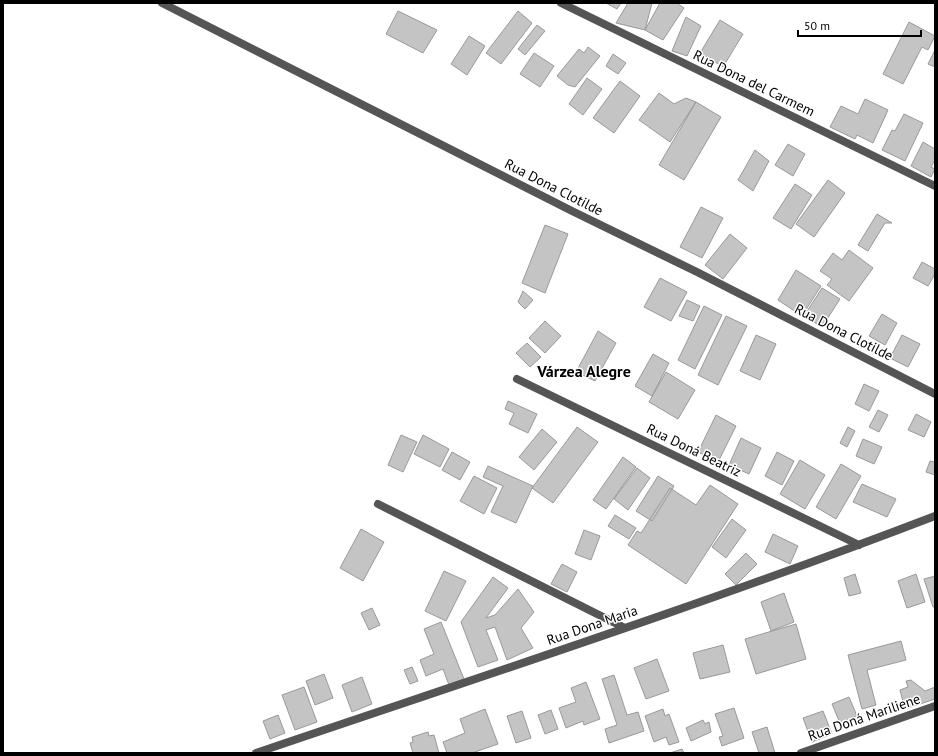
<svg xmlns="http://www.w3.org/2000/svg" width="938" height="756" font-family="'PT Sans',sans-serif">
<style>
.building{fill:#c4c4c4;stroke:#999}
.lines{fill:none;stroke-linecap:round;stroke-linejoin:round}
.minor{stroke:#555;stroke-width:8}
.labels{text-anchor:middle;stroke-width:3;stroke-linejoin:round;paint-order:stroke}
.street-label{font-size:14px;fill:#000;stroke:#fff}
.quarter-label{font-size:16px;font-weight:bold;fill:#000;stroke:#fff}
</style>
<rect width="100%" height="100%" fill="#fff"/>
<!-- building -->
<path class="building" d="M606,3H621L617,9Z
M628,3H652L645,30L616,23Z
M660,3H677L684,8L663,40L645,30Z
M398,11L437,30L423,53L386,34Z
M518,11L532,23L501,64L486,53Z
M686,17L701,26L687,56L672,51Z
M720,20L743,34L723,67L700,53Z
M909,22L935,36L928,50L922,47L903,84L883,74Z
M537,25L545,31L525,55L518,49Z
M469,36L485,46L467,75L451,64Z
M588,47L600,56L575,87L568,85L557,76L579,49L584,53Z
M935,50V67L928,64Z
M534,53L554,66L540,87L520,74Z
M613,54L626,63L618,74L606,66Z
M587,78L602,89L583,115L569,104Z
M620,81L640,96L614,133L593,118Z
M659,93L674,104L686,98L696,102L670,142L639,120Z
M865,99L888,110L873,143L857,135L855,139L830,127L841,106L858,114Z
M696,102L721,117L684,180L659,165Z
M904,114L923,123L905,161L882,150L892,130L895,131Z
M923,142L935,149V160L931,167L935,169L931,177L911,166Z
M788,144L805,154L793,176L775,165Z
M755,150L769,161L753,191L738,180Z
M828,180L845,193L814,237L796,224Z
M795,184L812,195L791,229L773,218Z
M701,207L723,218L702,258L680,247Z
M877,214L892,223H885L868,251L858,245Z
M545,225L568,234L545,293L522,283Z
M730,234L747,248L723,279L705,265Z
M849,250L873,268L849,301L827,285L832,279L820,271L833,253L842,260Z
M922,262L935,269V274L928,286L913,278Z
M796,270L821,286L802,316L778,300Z
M660,278L687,292L671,321L644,307Z
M822,288L840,299L822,327L804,316Z
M523,291L533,300L525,309L518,302Z
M687,300L700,306L693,321L679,316Z
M704,306L722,315L695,369L678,360Z
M882,314L897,323L885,345L869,336Z
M726,316L747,326L718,385L698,375Z
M545,321L561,336L545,353L529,338Z
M598,331L616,343L595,381L576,372Z
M756,335L776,344L760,380L740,371Z
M902,335L920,344L908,367L890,358Z
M527,343L541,357L530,367L516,353Z
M653,354L669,363L652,396L635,386Z
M666,372L695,390L678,419L649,402Z
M864,384L879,391L869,411L855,404Z
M508,401L537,414L528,433L509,424L514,413L505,409Z
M878,410L888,415L879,432L869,427Z
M916,414L931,422L924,437L908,430Z
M716,415L736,426L718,462L698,452Z
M577,427L598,442L553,503L532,488Z
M848,427L855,431L847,447L840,443Z
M542,429L557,442L534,470L519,457Z
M401,435L417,442L403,472L388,465Z
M423,435L449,449L440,467L414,454Z
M741,438L761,448L749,474L729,465Z
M863,439L882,447L874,464L856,456Z
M452,452L470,462L460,480L442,470Z
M777,452L794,461L782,485L765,476Z
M623,457L636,467L606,509L593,500Z
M800,460L825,475L805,509L780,494Z
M930,461L935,462V475L926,472Z
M841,464L861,476L836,519L816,507Z
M488,466L533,486L516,523L491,512L503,486L483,477Z
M637,468L650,478L628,510L614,499Z
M474,476L497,488L484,514L460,501Z
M658,476L674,486L652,521L636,511Z
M862,484L896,499L887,517L853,502Z
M710,485L738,504L686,584L628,545L637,531L641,533L670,488L696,505Z
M615,515L636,528L629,539L608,526Z
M732,519L746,530L726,558L712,547Z
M361,529L384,542L363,581L340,568Z
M584,530L600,536L591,560L575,554Z
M773,534L798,546L790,564L765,552Z
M746,553L757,564L736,585L725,574Z
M562,564L577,572L567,592L551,584Z
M444,571L466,581L446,621L425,611Z
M855,574L861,593L849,596L844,578Z
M916,574L925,602L907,608L898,581Z
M935,576V607H933L924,579Z
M493,577L508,588L486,618L495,615L518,589L534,612L521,628L533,648L507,660L495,627L486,630L498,660L478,667L461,622Z
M784,593L794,622L771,631L761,602Z
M372,608L380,625L369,630L361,613Z
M441,622L464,679L449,685L443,669L426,676L420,660L434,654L424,629Z
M796,624L806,659L756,674L745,639Z
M901,641L906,660L867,670L876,705L862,709L848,655Z
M723,645L730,672L700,679L693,653Z
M657,659L669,691L646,699L634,668Z
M412,667L418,681L410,684L404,670Z
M324,674L333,698L315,705L306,681Z
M614,675L627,715L638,712L644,731L609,743L605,729L617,725L602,679Z
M362,677L372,704L352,712L342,685Z
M911,680L925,691L935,687V699L905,709L900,690L908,687L906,681Z
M586,682L600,719L584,725L583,721L566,728L559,708L576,702L571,688Z
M304,687L317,722L295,730L282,695Z
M849,697L857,716L840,723L832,704Z
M734,708L744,738L722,746L719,737L723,736L715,714Z
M485,709L498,744L472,753H447L443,742L465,733L460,719Z
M663,709L665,716L669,714L679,742L669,745L666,737L654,742L645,716Z
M551,710L558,729L545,734L538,715Z
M522,711L531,738L516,743L507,716Z
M823,711L832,734L812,742L803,718Z
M278,715L285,733L270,739L263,721Z
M703,720L705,724L709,722L711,732L691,741L686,728Z
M767,727L775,753H759L752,732Z
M428,732L429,736L434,735L439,753H413L410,743L413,742L412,737Z
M682,749L684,753H670Z"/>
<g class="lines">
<!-- minor -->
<path class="minor" d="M162,3L572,211L697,272L935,394
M561,3L935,186
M517,379L859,545
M378,504L625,628
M256,753C483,676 711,602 935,516
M801,753L935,706"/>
</g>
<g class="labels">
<!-- street labels -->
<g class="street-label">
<text transform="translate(754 83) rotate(26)" y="5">Rua Dona del Carmem</text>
<text transform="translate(554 187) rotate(27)" y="5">Rua Dona Clotilde</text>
<text transform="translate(844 332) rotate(27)" y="5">Rua Dona Clotilde</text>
<text transform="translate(694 450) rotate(26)" y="5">Rua Doná Beatriz</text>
<text transform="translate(592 625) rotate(-19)" y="5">Rua Dona Maria</text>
<text transform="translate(864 717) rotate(-19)" y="5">Rua Doná Mariliene</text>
</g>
<!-- quarter labels -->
<g class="quarter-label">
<text x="584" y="377">Várzea Alegre</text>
</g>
</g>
<!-- border -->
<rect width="938" height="756" fill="none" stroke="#000000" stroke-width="8"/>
<!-- scale -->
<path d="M798 30v6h123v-6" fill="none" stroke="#000000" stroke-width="2"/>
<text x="804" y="30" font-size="12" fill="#000000" stroke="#ffffff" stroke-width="3" paint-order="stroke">50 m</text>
</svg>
